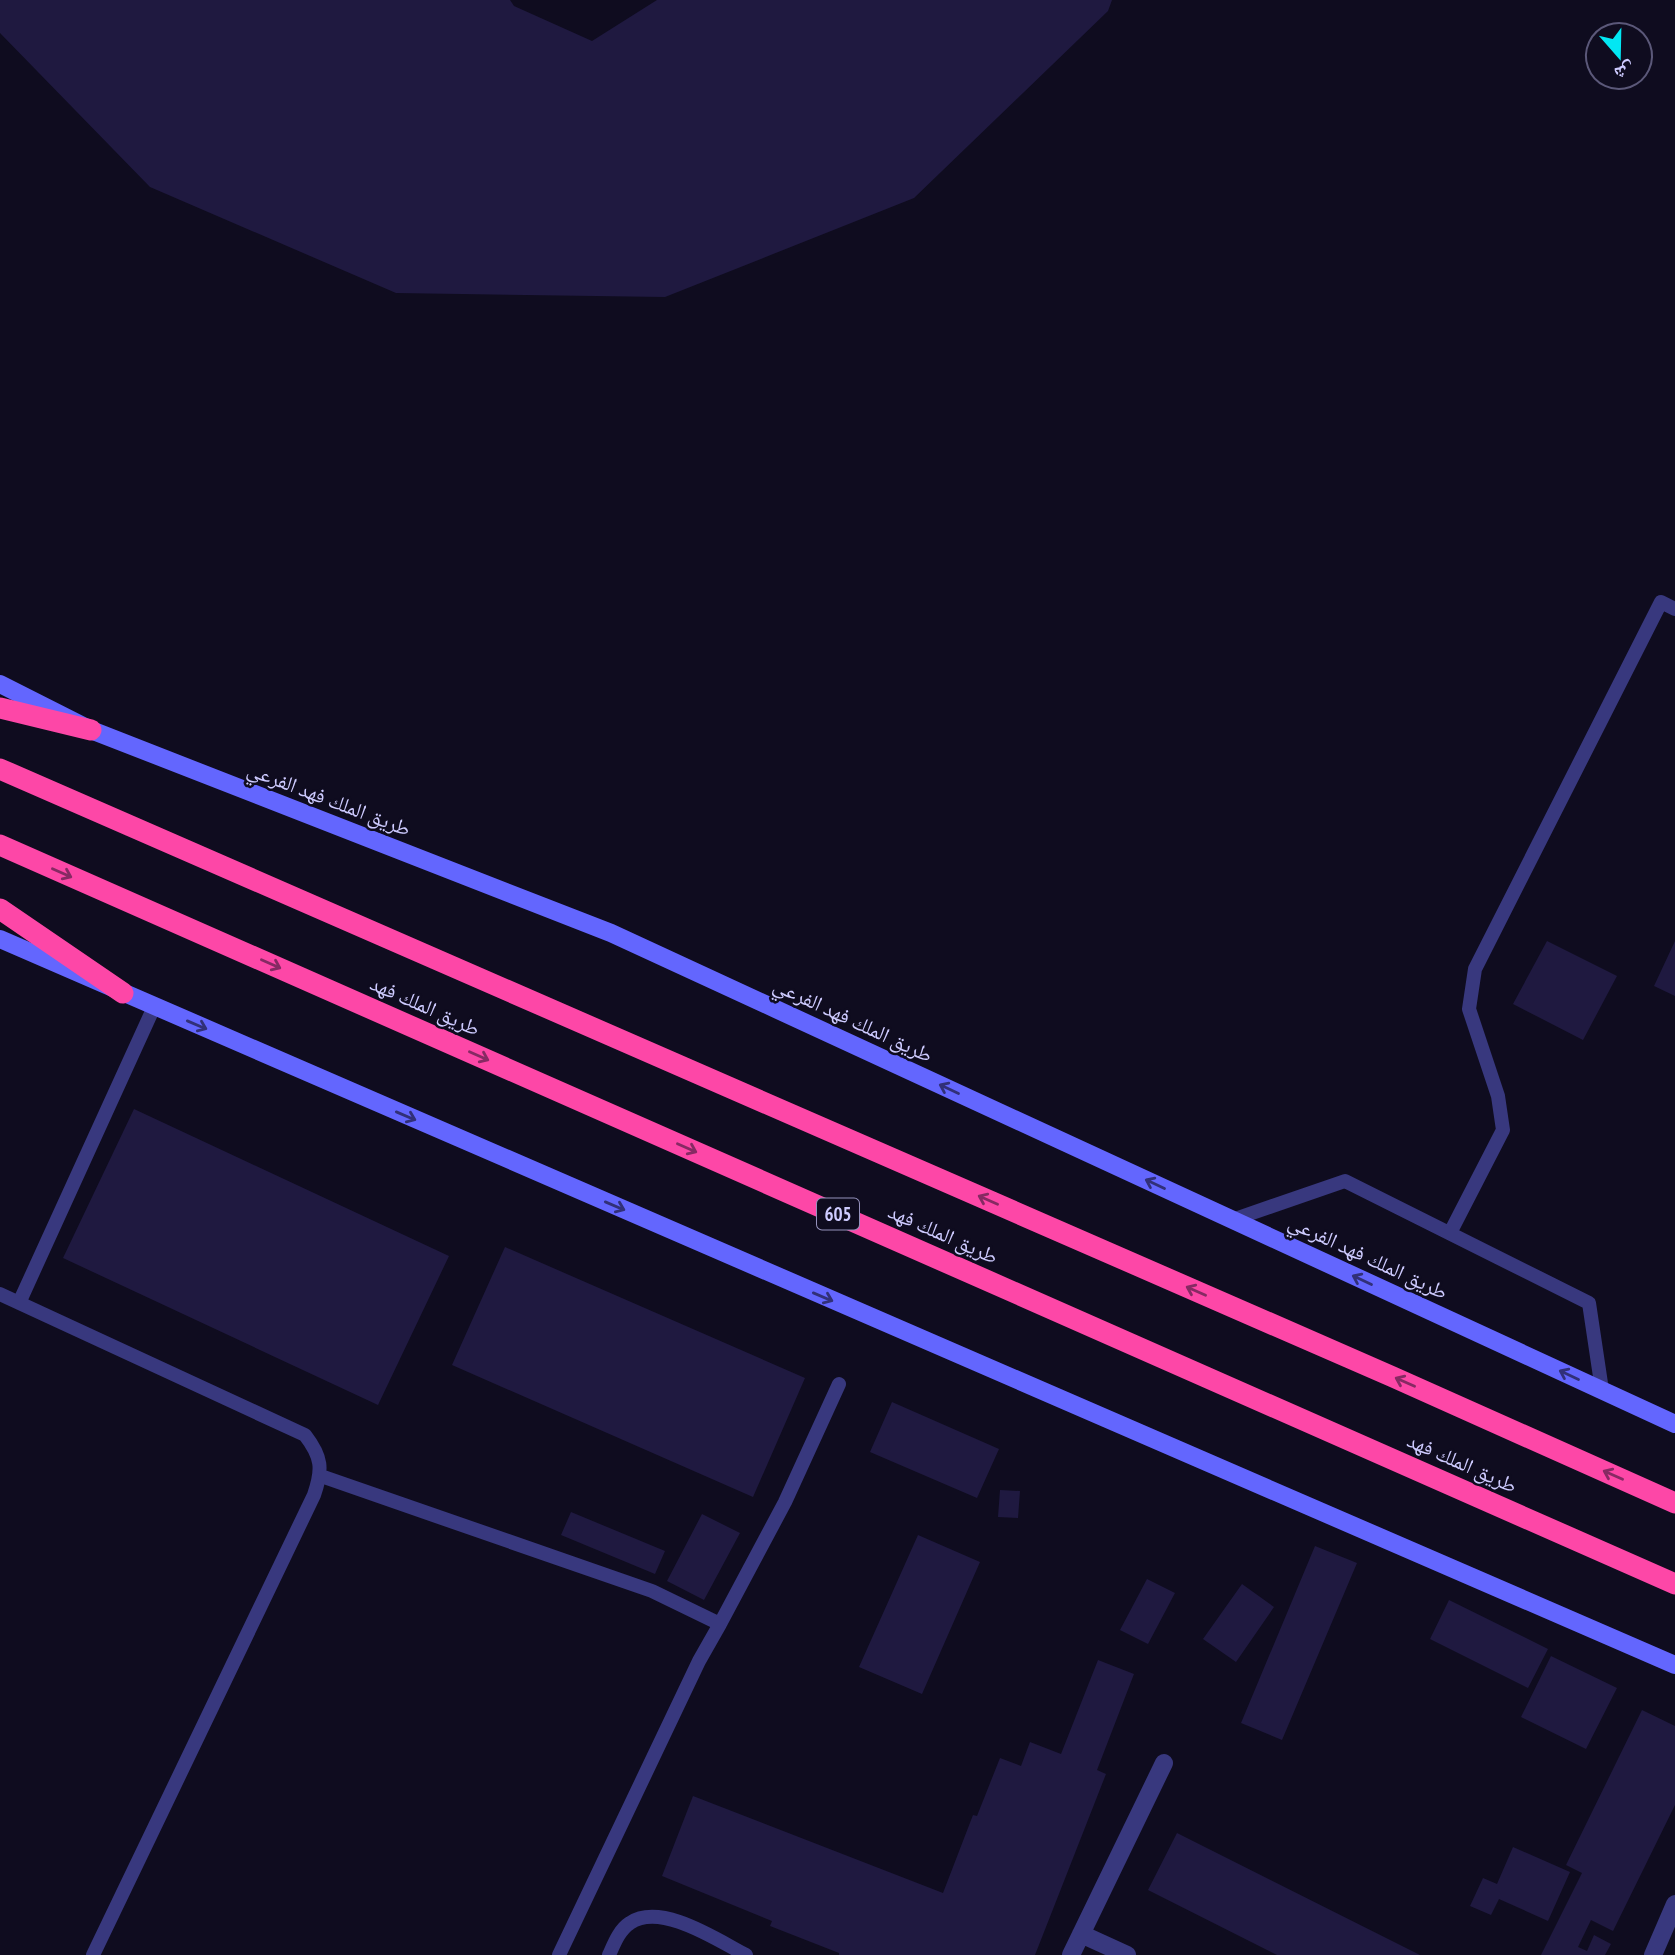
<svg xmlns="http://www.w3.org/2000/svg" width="1675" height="1955" font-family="'PT Sans Narrow','Noto Naskh Arabic',sans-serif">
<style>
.building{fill:#1f1940}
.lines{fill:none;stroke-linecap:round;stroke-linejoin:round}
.service{stroke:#38387e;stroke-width:14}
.minor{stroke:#38387e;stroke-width:18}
.secondary{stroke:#6366fe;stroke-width:18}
.motorway{stroke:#fd47a7;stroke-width:21}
.oneway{stroke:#862a63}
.oneway2{stroke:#313078}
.labels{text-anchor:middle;stroke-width:5;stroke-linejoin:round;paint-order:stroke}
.shield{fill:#0f0c1f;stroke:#9592bc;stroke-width:2}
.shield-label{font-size:19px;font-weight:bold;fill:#cecbff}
.street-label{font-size:21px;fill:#cecbff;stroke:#0f0c1f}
</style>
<rect width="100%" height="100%" fill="#0f0c1f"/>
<!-- building -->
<path class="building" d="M0,0H510L514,6L592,41L657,0H1112L1108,11L914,198L665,297L396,293L150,187L0,33Z
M1547,941L1617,976L1583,1040L1513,1004Z
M1675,941V996L1654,986Z
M134,1109L449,1256L378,1405L63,1258Z
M505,1247L805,1378L753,1497L452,1365Z
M892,1402L999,1449L977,1498L870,1452Z
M1000,1490L1020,1491L1018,1518L998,1517Z
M571,1512L665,1551L655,1574L561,1535Z
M702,1514L740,1533L704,1600L667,1581Z
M918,1535L980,1562L922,1694L859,1667Z
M1315,1546L1357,1563L1282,1740L1241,1723Z
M1147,1579L1175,1593L1148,1644L1120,1630Z
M1242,1584L1274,1607L1236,1662L1203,1639Z
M1449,1600L1548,1649L1528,1688L1430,1639Z
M1551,1656L1617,1688L1586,1749L1521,1717Z
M1098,1660L1134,1674L1097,1770L1106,1774L1035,1955H839V1953L770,1926L772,1921L662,1876L693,1796L943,1893L973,1815L977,1816L1000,1758L1021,1766L1030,1742L1061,1754Z
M1642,1710L1675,1726V1805L1613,1931L1591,1920L1578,1947L1587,1951L1594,1935L1611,1944L1605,1955H1541L1582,1873L1566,1865Z
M1177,1833L1420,1955H1277L1148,1890Z
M1513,1847L1570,1872L1548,1921L1499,1899L1491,1915L1470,1906L1483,1878L1497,1884Z"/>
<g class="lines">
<!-- service -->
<path class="service" d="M1232,1220L1345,1181L1589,1303L1602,1390
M1450,1233L1503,1130L1498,1096L1469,1009L1475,969L1661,602L1675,609
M0,1294L305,1435C322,1457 323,1469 314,1495L93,1955
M19,1303L154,1007
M321,1476L652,1591L720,1624L699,1661L559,1955
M720,1624L785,1502L839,1384
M609,1955C614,1944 619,1930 630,1923C661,1902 717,1940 746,1955"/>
<!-- minor -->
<path class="minor" d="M1081,1934L1127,1955
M1071,1955L1164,1763
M1653,1955L1675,1904"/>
<!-- secondary -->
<path class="secondary" d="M0,684L91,730L611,933L1675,1424
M0,939L1675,1665"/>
<!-- motorway -->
<path class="motorway" d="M0,708L91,730
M0,769L1393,1377L1675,1503
M0,845L1675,1584
M0,909L123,993"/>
</g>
<!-- one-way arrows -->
<defs><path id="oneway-shaft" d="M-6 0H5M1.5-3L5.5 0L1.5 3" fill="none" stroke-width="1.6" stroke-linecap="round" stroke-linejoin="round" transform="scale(1.75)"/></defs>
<g class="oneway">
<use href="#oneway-shaft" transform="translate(62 873) rotate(24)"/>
<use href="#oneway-shaft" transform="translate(271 964) rotate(24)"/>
<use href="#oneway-shaft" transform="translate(479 1056) rotate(24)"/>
<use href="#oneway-shaft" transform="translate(687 1148) rotate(24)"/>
<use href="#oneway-shaft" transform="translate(988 1200) rotate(-156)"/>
<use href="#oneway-shaft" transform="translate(1196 1291) rotate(-156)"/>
<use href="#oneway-shaft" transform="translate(1405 1382) rotate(-156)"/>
<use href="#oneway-shaft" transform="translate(1613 1475) rotate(-156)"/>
</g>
<g class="oneway2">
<use href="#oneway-shaft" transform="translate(197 1025) rotate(23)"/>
<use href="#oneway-shaft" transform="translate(949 1089) rotate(-155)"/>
<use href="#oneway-shaft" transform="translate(406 1116) rotate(23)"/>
<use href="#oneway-shaft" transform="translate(1155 1184) rotate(-155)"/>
<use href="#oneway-shaft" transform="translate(615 1206) rotate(23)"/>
<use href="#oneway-shaft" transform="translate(1362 1280) rotate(-155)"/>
<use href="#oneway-shaft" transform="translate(823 1297) rotate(23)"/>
<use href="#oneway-shaft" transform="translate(1569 1375) rotate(-155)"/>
</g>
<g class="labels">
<!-- shield labels -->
<rect class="shield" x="817" y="1198.5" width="42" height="31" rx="5"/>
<g class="shield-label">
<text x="838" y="1221">605</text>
</g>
<!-- street labels -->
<g class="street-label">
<text transform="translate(329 799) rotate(21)" y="7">طريق الملك فهد الفرعي</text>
<text transform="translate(425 1006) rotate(24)" y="7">طريق الملك فهد</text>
<text transform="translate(853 1020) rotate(25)" y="7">طريق الملك فهد الفرعي</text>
<text transform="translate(943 1234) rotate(24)" y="7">طريق الملك فهد</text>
<text transform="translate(1368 1257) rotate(25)" y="7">طريق الملك فهد الفرعي</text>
<text transform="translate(1462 1463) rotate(24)" y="7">طريق الملك فهد</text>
</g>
</g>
<!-- north arrow -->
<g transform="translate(1619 56) rotate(160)"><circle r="33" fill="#0f0c1f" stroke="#5b5879" stroke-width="2"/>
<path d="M0-5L12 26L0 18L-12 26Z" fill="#02e7f3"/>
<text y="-10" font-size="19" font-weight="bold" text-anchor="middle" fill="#cecbff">ش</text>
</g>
</svg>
